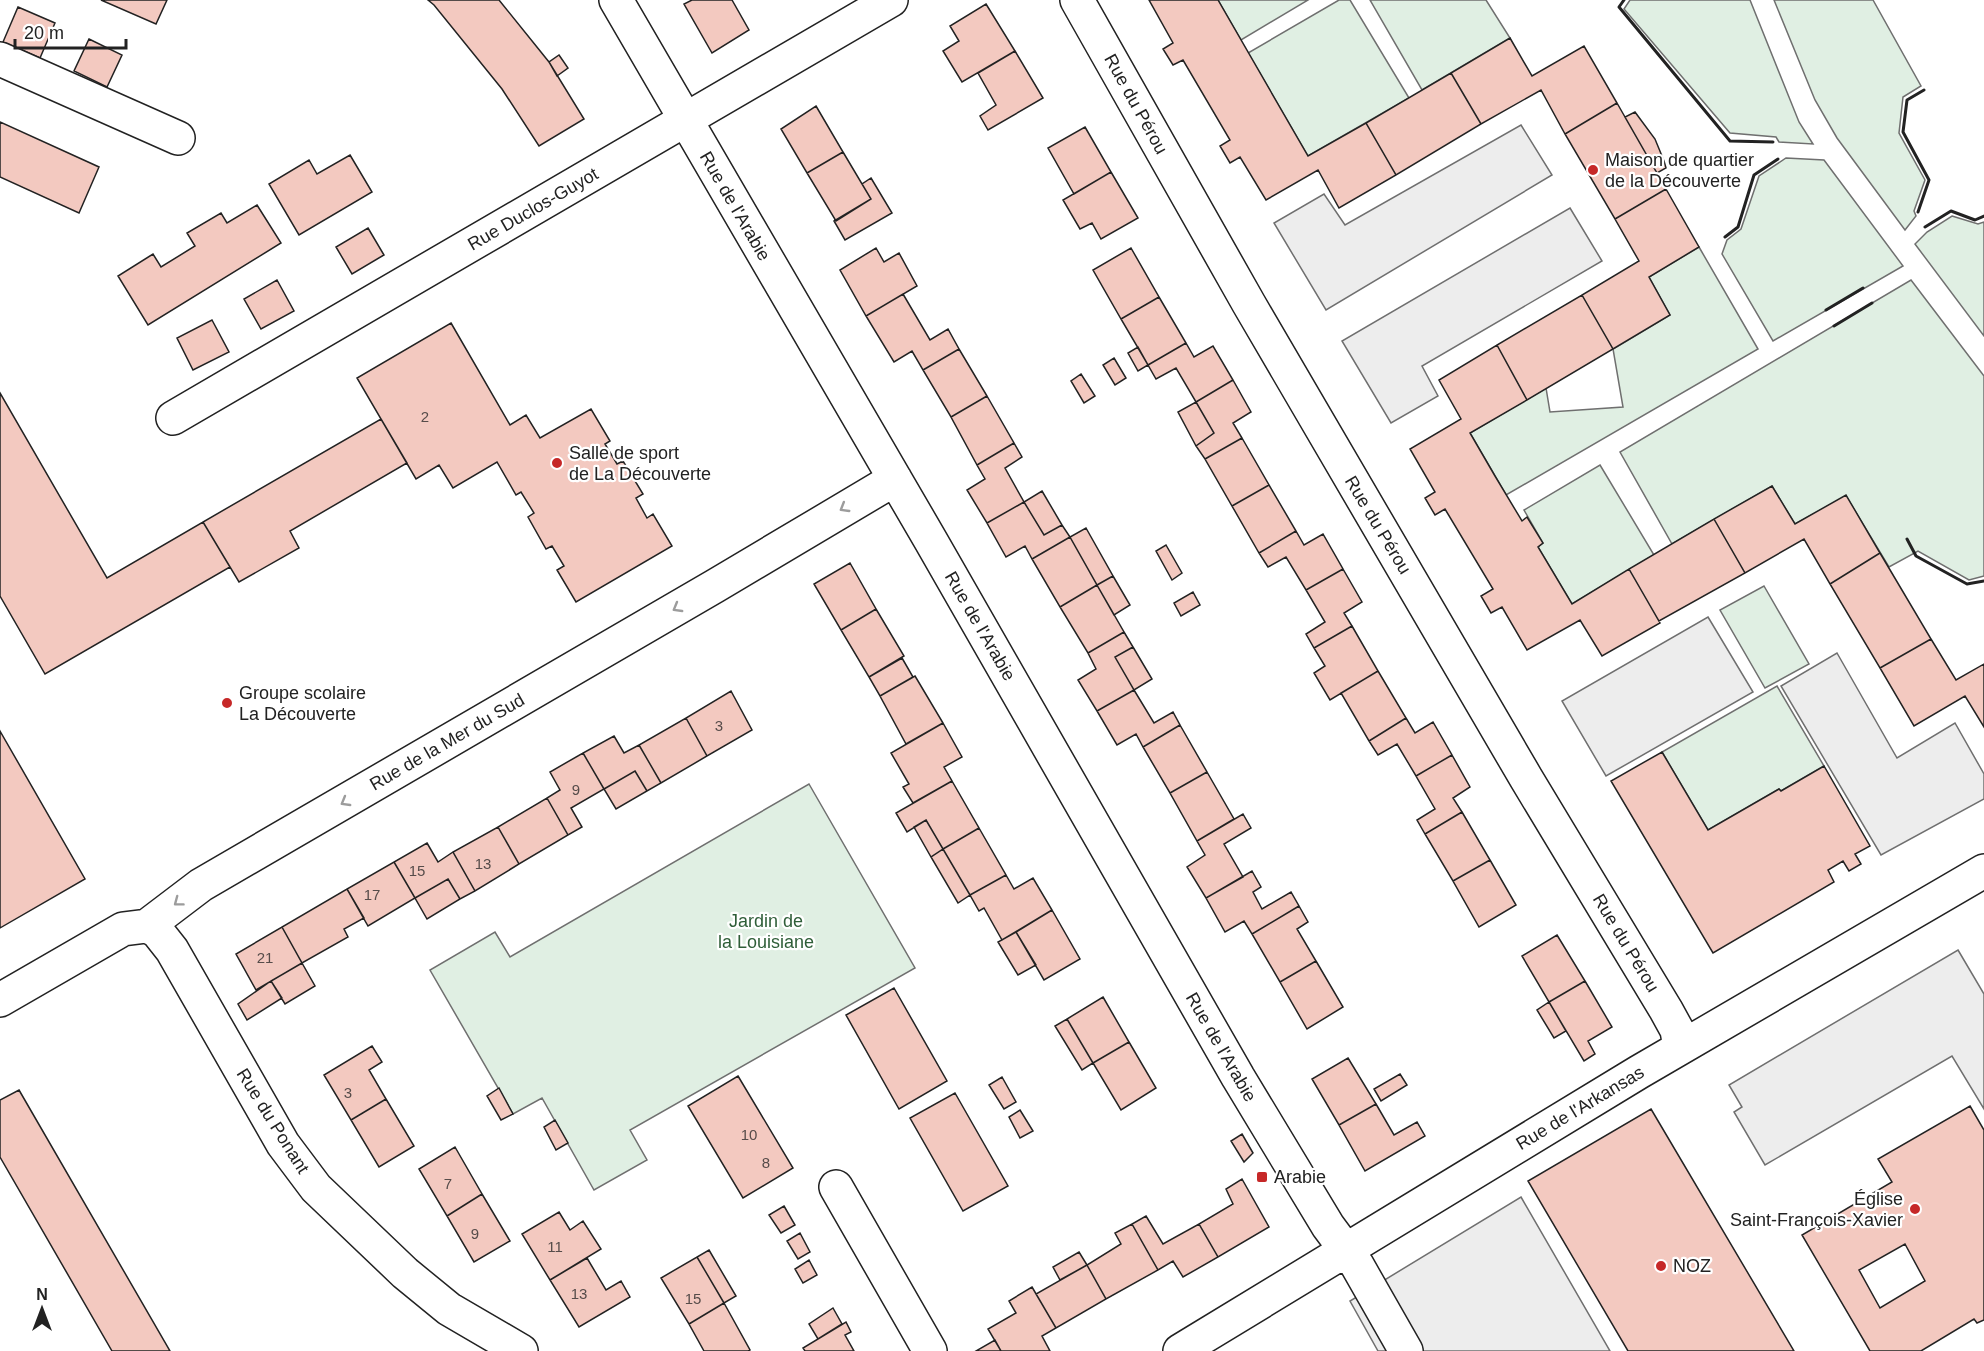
<svg xmlns="http://www.w3.org/2000/svg" width="1984" height="1351" font-family="Helvetica,sans-serif">
<style>
.green{fill:#e0efe3;stroke:#6f6f6f;stroke-width:1.5}
.parking{fill:#ededed;stroke:#6f6f6f;stroke-width:1.5}
.building{fill:#f3c9c0;stroke:#222;stroke-width:1.5;fill-rule:evenodd}
.lines{fill:none;stroke-linecap:round;stroke-linejoin:round}
.street-casing{stroke:#222;stroke-width:36}
.street{stroke:#fff;stroke-width:33}
.wall{stroke:#222;stroke-width:3}
.oneway{stroke:#9c9c9c}
.poi-dot{fill:#c62828;stroke:#fff;stroke-width:2}
.labels{text-anchor:middle;stroke-width:4.5;stroke-linejoin:round;paint-order:stroke}
.number-label{font-size:15px;fill:#564c4a}
.street-label{font-size:18px;fill:#222;stroke:#fff}
.poi-label{font-size:18px;fill:#222;stroke:#fff;text-anchor:start}
.park-label{font-size:18px;fill:#2f5e38;stroke:#fff}
</style>
<rect width="100%" height="100%" fill="#fff"/>
<!-- green -->
<path class="green" d="M1218,0H1308L1241,40Z
M1339,0H1350L1409,98L1308,156L1248,53Z
M1370,0H1486L1510,38L1422,90Z
M1630,0H1750L1799,122L1813,144L1779,142L1776,137L1730,133L1624,9Z
M1774,0H1873L1921,86L1903,97L1899,133L1925,180L1914,211L1916,216L1905,230L1837,138L1815,100Z
M1786,158L1824,160L1903,266L1773,341L1722,254L1727,240L1741,229L1759,176Z
M1952,216L1978,224L1984,222V336L1915,244L1927,232Z
M1699,247L1758,349L1506,495L1470,433L1546,388L1550,412L1623,407L1613,349L1670,315L1649,277Z
M1911,280L1984,376V576L1969,580L1918,551L1889,567L1846,496L1795,524L1772,486L1672,544L1620,452Z
M1600,465L1654,555L1572,604L1538,547L1543,543L1524,510Z
M1764,586L1809,664L1765,688L1720,610Z
M1777,686L1824,766L1781,791L1779,789L1708,830L1662,752Z
M809,784L915,968L630,1130L647,1160L594,1190L542,1098L513,1114L430,970L495,932L510,957Z"/>
<!-- parking -->
<path class="parking" d="M1521,125L1552,175L1326,310L1274,223L1324,194L1345,225Z
M1570,208L1602,261L1422,366L1438,396L1391,423L1342,341Z
M1708,617L1753,692L1606,776L1562,701Z
M1837,653L1897,758L1955,723L1984,774V799L1881,855L1781,686Z
M1958,950L1984,994V1109L1952,1056L1765,1165L1734,1112L1742,1107L1729,1085Z
M1521,1197L1610,1351H1378L1350,1301Z"/>
<!-- building -->
<path class="building" d="M101,0H167L156,24Z
M428,0H499L549,62L584,119L539,146L502,89L434,5Z
M692,0H732L749,30L712,53L684,4Z
M1149,0H1218L1308,156L1366,123L1396,175L1339,208L1318,170L1266,200L1240,157L1230,163L1220,146L1230,140L1183,60L1173,65L1163,49L1173,43Z
M986,4L1015,51L962,82L943,51L959,41L950,26Z
M18,7L55,23L40,58L3,42Z
M1510,38L1532,76L1584,46L1617,103L1565,134L1541,90L1481,124L1451,73Z
M89,39L122,55L107,87L74,71Z
M1015,51L1043,98L988,130L980,116L996,105L978,73Z
M559,55L568,68L557,76L549,62Z
M1451,73L1481,124L1396,175L1366,123Z
M1617,103L1666,189L1615,219L1565,134Z
M816,106L843,152L807,173L781,129Z
M1635,112L1655,139L1664,161L1666,168L1657,173L1625,117Z
M0,122L99,167L79,213L0,177Z
M1085,127L1111,172L1074,194L1048,148Z
M843,152L871,199L836,221L807,173Z
M350,155L372,192L299,235L269,184L309,160L317,174Z
M1111,172L1138,218L1101,239L1092,223L1080,229L1063,200Z
M871,178L892,213L845,240L834,221L871,199L862,184Z
M1666,189L1699,247L1649,277L1670,315L1613,349L1582,295L1639,261L1615,219Z
M257,205L281,243L148,325L118,276L153,254L161,267L195,246L187,233L221,213L227,223Z
M368,228L384,255L352,274L336,247Z
M876,248L884,262L899,253L917,286L866,316L840,270Z
M1131,248L1159,297L1121,319L1093,270Z
M277,280L294,311L261,329L244,299Z
M903,294L930,340L948,329L959,349L923,370L912,351L894,362L866,316Z
M1582,295L1613,349L1527,400L1497,345Z
M1159,297L1186,343L1148,365L1121,319Z
M212,320L229,352L193,370L177,338Z
M451,323L510,425L526,415L540,438L591,409L610,441L605,444L617,464L623,461L643,494L636,498L647,518L653,514L672,546L576,602L557,570L564,566L552,546L546,549L528,517L534,513L521,492L516,495L497,462L453,488L439,465L416,479L357,378Z
M1186,343L1194,357L1213,346L1233,380L1196,402L1176,368L1156,379L1148,365Z
M1497,345L1527,400L1470,433L1495,476L1522,521L1527,517L1543,543L1538,547L1572,604L1629,569L1660,623L1602,656L1580,620L1527,650L1502,607L1491,613L1481,596L1493,589L1445,509L1435,515L1425,498L1435,492L1410,449L1461,419L1439,380Z
M1138,347L1148,365L1138,371L1128,353Z
M959,349L987,396L951,417L923,370Z
M1114,358L1126,378L1115,385L1103,365Z
M1081,374L1095,396L1084,403L1071,381Z
M1233,380L1251,412L1233,423L1242,438L1205,459L1196,446L1214,433L1196,402Z
M0,393L107,578L203,522L230,567L45,674L0,596Z
M987,396L1014,443L977,465L951,417Z
M1196,402L1214,433L1196,446L1178,412Z
M381,419L407,463L290,531L299,548L239,582L203,522Z
M1242,438L1269,485L1232,506L1205,459Z
M1014,443L1022,457L1005,468L1024,502L987,523L967,490L985,479L977,465Z
M1269,485L1296,531L1259,553L1232,506Z
M1772,486L1795,524L1846,495L1880,553L1830,584L1804,539L1745,573L1714,519Z
M1042,491L1062,525L1044,535L1024,502Z
M1024,502L1044,535L1062,525L1070,537L1032,559L1025,546L1006,557L987,523Z
M1714,519L1745,573L1659,621L1629,569Z
M1086,528L1113,576L1097,585L1070,537Z
M1296,531L1304,545L1323,534L1343,569L1306,590L1286,557L1268,567L1259,553Z
M1070,537L1097,585L1060,607L1032,559Z
M1166,545L1182,573L1172,580L1156,551Z
M1880,553L1931,639L1880,668L1830,584Z
M850,563L876,609L841,630L814,584Z
M1343,569L1362,602L1344,613L1352,626L1314,648L1306,634L1325,622L1306,590Z
M1113,576L1130,605L1114,615L1097,585Z
M1097,585L1124,632L1088,653L1060,607Z
M1193,592L1200,605L1181,616L1174,603Z
M876,609L904,656L869,677L841,630Z
M1352,626L1378,671L1330,700L1314,673L1325,666L1314,648Z
M1124,632L1133,647L1115,657L1134,690L1097,711L1078,680L1096,669L1088,653Z
M1931,639L1956,680L1984,664V727L1965,696L1914,726L1880,668Z
M1133,647L1152,679L1134,690L1115,657Z
M902,658L913,677L880,696L869,677Z
M1378,671L1406,718L1369,741L1341,693Z
M915,676L943,723L906,744L880,696Z
M1134,690L1154,723L1173,712L1180,725L1143,747L1136,734L1117,745L1097,711Z
M731,691L752,730L707,756L686,718Z
M686,718L707,756L661,783L639,745Z
M1406,718L1415,733L1433,722L1452,755L1416,776L1397,744L1378,755L1369,741Z
M943,723L962,757L944,767L952,781L913,803L903,787L909,784L891,753Z
M1180,725L1207,772L1170,793L1143,747Z
M0,731L85,879L0,928Z
M614,736L624,753L639,745L661,783L647,791L635,771L604,789L583,753Z
M1662,752L1708,830L1779,789L1781,791L1824,766L1870,846L1855,854L1861,864L1849,871L1843,861L1828,870L1834,882L1713,953L1611,781Z
M583,753L604,789L571,808L582,827L568,835L547,798L560,790L550,772Z
M1452,755L1470,787L1453,798L1462,812L1425,834L1417,820L1435,809L1416,776Z
M635,771L647,791L616,809L604,789Z
M1207,772L1234,819L1197,841L1170,793Z
M952,781L979,828L943,849L926,820L907,832L896,813Z
M547,798L568,835L519,864L498,827Z
M1462,812L1490,860L1453,881L1425,834Z
M1243,814L1251,828L1224,844L1243,877L1206,898L1187,867L1205,855L1197,841Z
M926,820L943,849L931,857L914,827Z
M498,827L519,864L475,891L453,852Z
M979,828L1006,875L970,895L943,849Z
M427,843L438,862L453,852L475,891L460,899L448,879L415,898L394,862Z
M943,849L970,895L958,903L931,857Z
M1490,860L1516,905L1479,927L1453,881Z
M394,862L415,898L368,926L347,889Z
M1252,871L1261,887L1253,892L1262,909L1291,892L1299,906L1252,934L1244,921L1225,932L1206,898Z
M1006,875L1014,889L1033,878L1052,910L1002,940L984,908L979,911L970,895Z
M448,879L460,899L427,919L415,898Z
M347,889L364,918L344,929L348,937L302,963L282,927Z
M1299,906L1308,922L1297,929L1316,961L1280,982L1252,934Z
M1052,910L1080,959L1044,980L1016,932Z
M282,927L302,963L256,990L236,954Z
M1016,932L1036,965L1018,975L998,942Z
M1557,935L1585,981L1549,1002L1522,956Z
M1316,961L1343,1007L1307,1029L1280,982Z
M302,963L315,986L285,1004L271,981Z
M271,981L282,998L247,1020L238,1004Z
M1585,981L1612,1027L1588,1041L1595,1054L1584,1061L1549,1002Z
M894,988L947,1081L899,1109L846,1015Z
M1103,997L1129,1042L1093,1063L1067,1019Z
M1549,1002L1566,1031L1554,1038L1537,1010Z
M1067,1019L1093,1063L1082,1070L1055,1026Z
M1129,1042L1156,1088L1121,1110L1093,1063Z
M372,1046L382,1062L369,1070L386,1099L351,1120L324,1075Z
M1348,1058L1376,1104L1339,1125L1312,1079Z
M1400,1074L1407,1085L1381,1101L1374,1089Z
M738,1076L793,1168L743,1198L688,1106Z
M1002,1077L1016,1102L1004,1109L989,1085Z
M499,1088L513,1114L501,1120L487,1096Z
M19,1090L170,1351H112L0,1157V1100Z
M955,1093L1008,1186L963,1211L910,1118Z
M386,1099L414,1146L379,1167L351,1120Z
M1376,1104L1394,1135L1417,1122L1425,1136L1365,1171L1339,1125Z
M1970,1106L1984,1130V1320L1977,1323L1974,1319L1921,1351H1870L1802,1235L1892,1182L1878,1159ZM1905,1244L1925,1281L1880,1308L1859,1270Z
M1651,1109L1794,1351H1628L1528,1181Z
M1020,1110L1033,1131L1020,1138L1009,1117Z
M555,1120L568,1143L556,1150L544,1127Z
M1242,1134L1253,1153L1244,1162L1231,1141Z
M455,1147L482,1194L447,1216L419,1169Z
M1242,1179L1269,1227L1218,1257L1199,1224L1233,1204L1226,1189Z
M482,1194L510,1241L474,1262L447,1216Z
M784,1206L795,1225L781,1233L769,1215Z
M559,1212L570,1230L583,1221L601,1249L550,1280L522,1234Z
M1146,1216L1163,1244L1199,1224L1218,1257L1183,1277L1173,1261L1158,1270L1132,1224Z
M1132,1224L1158,1270L1106,1299L1087,1265L1121,1244L1115,1233Z
M800,1233L810,1252L798,1259L787,1241Z
M709,1250L736,1296L724,1303L697,1257Z
M1079,1252L1087,1265L1060,1280L1053,1267Z
M697,1257L724,1303L689,1324L661,1278Z
M587,1258L606,1290L621,1281L630,1297L579,1327L550,1280Z
M809,1260L817,1275L803,1283L795,1269Z
M1087,1265L1106,1299L1056,1328L1036,1294Z
M1032,1287L1056,1328L1042,1336L1050,1351H1001L988,1329L1016,1313L1009,1301Z
M724,1303L750,1350L748,1351H704L689,1324Z
M833,1308L842,1324L818,1339L809,1324Z
M846,1322L851,1332L845,1335L854,1351H805L803,1348Z
M995,1340L1001,1351H976Z"/>
<g class="lines">
<defs>
<path id="street" d="M616,0L931,541L1238,1077L1328,1226L1357,1265L1406,1351
M1077,0L1249,304L1526,778L1666,1010L1677,1030L1680,1048
M0,59L178,138
M173,418C413,279 653,141 891,0
M147,926L157,931L172,950L283,1144L316,1188L405,1273L449,1309L521,1351
M0,1000L123,929L147,926L201,885L715,586L895,479
M836,1187L930,1351
M1180,1351L1639,1072L1984,871"/>
</defs>
<!-- street casing -->
<use href="#street" class="street-casing"/>
<!-- street -->
<use href="#street" class="street"/>
<!-- wall -->
<path class="wall" d="M1624,0L1619,7L1730,141L1773,142
M1918,212L1929,180L1903,132L1907,100L1924,90
M1925,227L1951,211L1975,220L1984,216
M1725,237L1738,227L1754,175L1778,159
M1826,310L1863,288
M1834,326L1872,303
M1907,539L1916,556L1967,584L1984,581"/>
</g>
<!-- one-way arrows -->
<defs><path id="oneway-chevron" d="M-2-3.5L2.5 0L-2 3.5" fill="none" stroke-width="1.6" stroke-linecap="round" stroke-linejoin="round" transform="scale(1.5)"/></defs>
<g class="oneway">
<use href="#oneway-chevron" transform="translate(844 508) rotate(149)"/>
<use href="#oneway-chevron" transform="translate(677 608) rotate(150)"/>
<use href="#oneway-chevron" transform="translate(345 802) rotate(150)"/>
<use href="#oneway-chevron" transform="translate(178 902) rotate(143)"/>
</g>
<!-- markers -->
<g class="poi-dot">
<circle cx="1593" cy="170" r="6"/>
<circle cx="557" cy="463" r="6"/>
<circle cx="227" cy="703" r="6"/>
<rect x="1256" y="1171" width="12" height="12" rx="3"/>
<circle cx="1915" cy="1209" r="6"/>
<circle cx="1661" cy="1266" r="6"/>
</g>
<g class="labels">
<!-- number labels -->
<g class="number-label">
<text x="425" y="422">2</text>
<text x="719" y="731">3</text>
<text x="576" y="795">9</text>
<text x="483" y="869">13</text>
<text x="417" y="876">15</text>
<text x="372" y="900">17</text>
<text x="265" y="963">21</text>
<text x="348" y="1098">3</text>
<text x="749" y="1140">10</text>
<text x="766" y="1168">8</text>
<text x="448" y="1189">7</text>
<text x="475" y="1239">9</text>
<text x="555" y="1252">11</text>
<text x="579" y="1299">13</text>
<text x="693" y="1304">15</text>
</g>
<!-- street labels -->
<g class="street-label">
<text transform="translate(1136 104) rotate(61)" y="6">Rue du Pérou</text>
<text transform="translate(735 206) rotate(60)" y="6">Rue de l'Arabie</text>
<text transform="translate(533 209) rotate(-30)" y="6">Rue Duclos-Guyot</text>
<text transform="translate(1378 525) rotate(59)" y="6">Rue du Pérou</text>
<text transform="translate(980 626) rotate(60)" y="6">Rue de l'Arabie</text>
<text transform="translate(447 742) rotate(-30)" y="6">Rue de la Mer du Sud</text>
<text transform="translate(1626 943) rotate(59)" y="6">Rue du Pérou</text>
<text transform="translate(1221 1047) rotate(60)" y="6">Rue de l'Arabie</text>
<text transform="translate(1580 1108) rotate(-31)" y="6">Rue de l'Arkansas</text>
<text transform="translate(273 1121) rotate(58)" y="6">Rue du Ponant</text>
</g>
<!-- poi labels -->
<g class="poi-label">
<text x="1605" y="166">Maison de quartier<tspan x="1605" dy="21">de la Découverte</tspan></text>
<text x="569" y="459">Salle de sport<tspan x="569" dy="21">de La Découverte</tspan></text>
<text x="239" y="699">Groupe scolaire<tspan x="239" dy="21">La Découverte</tspan></text>
<text x="1274" y="1183">Arabie</text>
<text x="1903" y="1205" text-anchor="end">Église<tspan x="1903" dy="21">Saint-François-Xavier</tspan></text>
<text x="1673" y="1272">NOZ</text>
</g>
<!-- park labels -->
<g class="park-label">
<text x="766" y="927">Jardin de<tspan x="766" dy="21">la Louisiane</tspan></text>
</g>
</g>
<!-- north arrow -->
<g transform="translate(42 1309)" stroke="#ffffff" stroke-width="4.5" paint-order="stroke">
<path d="M0-4.5L10 22L0 15L-10 22Z" fill="#222222"/>
<text y="-9" font-size="16" font-weight="bold" text-anchor="middle" fill="#222222">N</text>
</g>
<!-- scale -->
<path d="M15 39v9h111v-9" fill="none" stroke="#222222" stroke-width="3"/>
<text x="24" y="39" font-size="18" fill="#222222" stroke="#ffffff" stroke-width="4.5" paint-order="stroke">20 m</text>
</svg>
